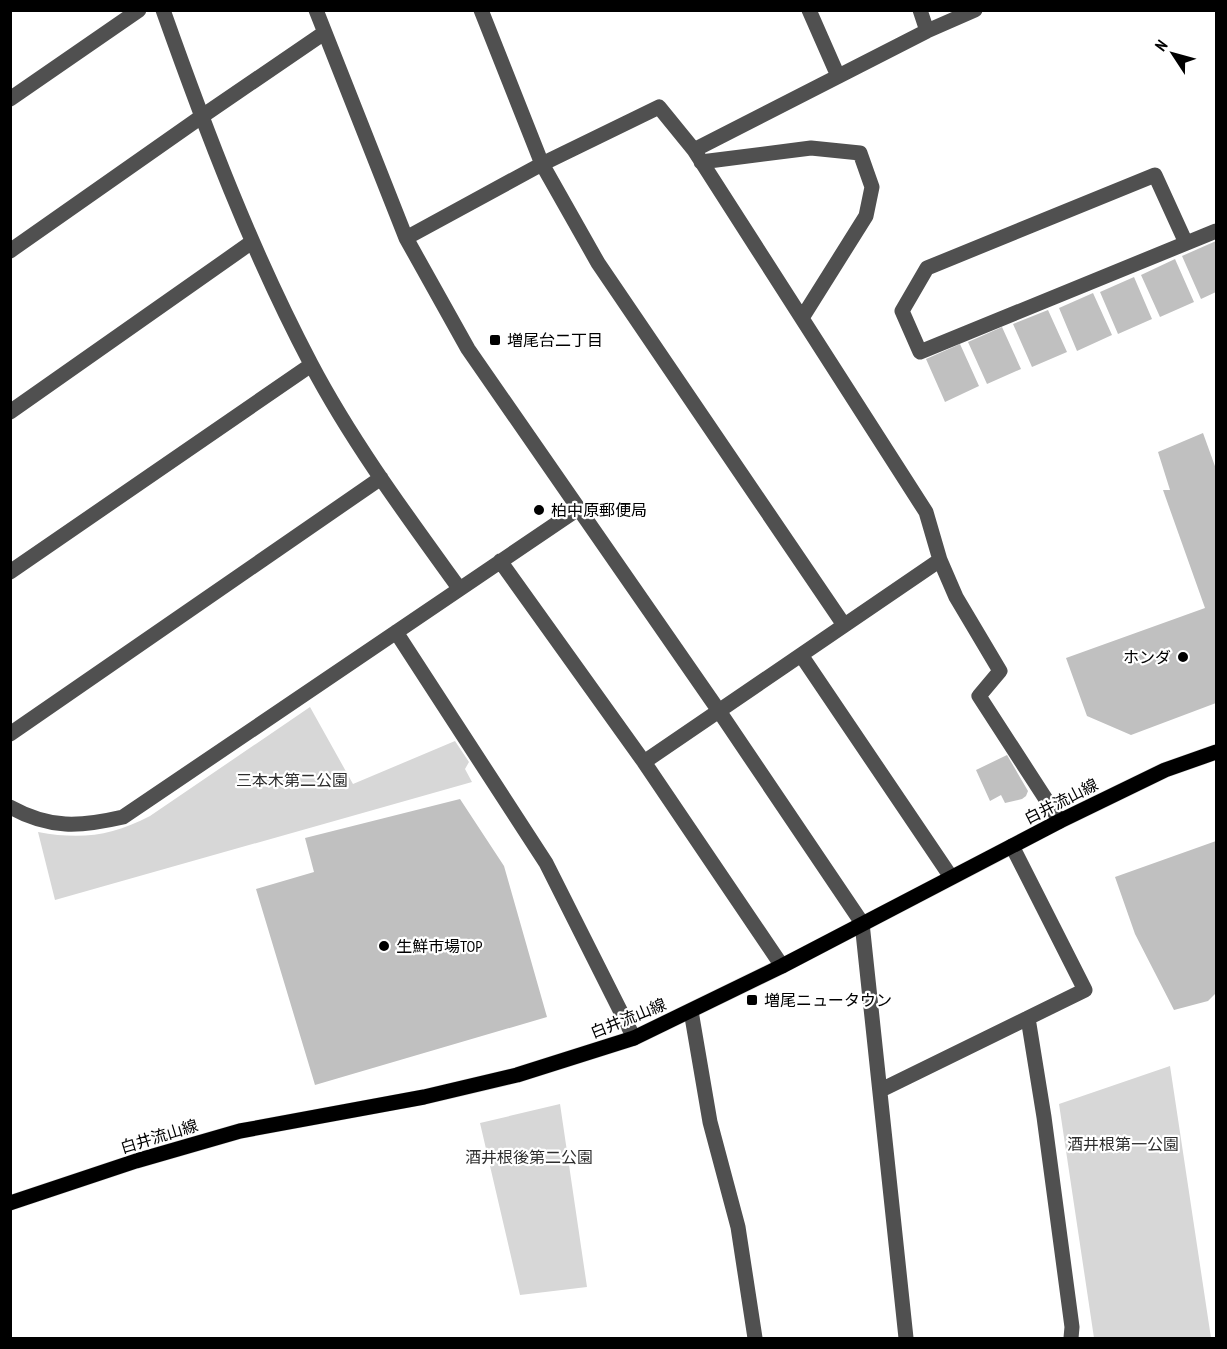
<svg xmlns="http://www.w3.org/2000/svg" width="1227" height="1349" font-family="'PT Sans Narrow','Noto Sans JP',sans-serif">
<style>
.green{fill:#d7d7d7}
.building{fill:#c0c0c0}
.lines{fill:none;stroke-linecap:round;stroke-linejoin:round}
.major-casing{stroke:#dbdbdb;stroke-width:16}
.minor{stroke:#505050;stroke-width:15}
.major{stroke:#000;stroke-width:15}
.poi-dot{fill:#000;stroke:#fff;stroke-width:2}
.labels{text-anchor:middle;stroke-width:4.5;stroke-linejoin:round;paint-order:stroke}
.poi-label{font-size:16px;fill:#000;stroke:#fff;text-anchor:start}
.park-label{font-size:16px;fill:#2e2e2e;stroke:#fff}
.street-label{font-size:16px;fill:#000;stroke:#fff}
</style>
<rect width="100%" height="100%" fill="#fff"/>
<!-- green -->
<path class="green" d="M310,707L353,784L455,741L469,762L465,769L472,782L55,900L38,832C81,840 112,836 150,816Z
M1170,1066L1211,1338H1094L1059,1104Z
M560,1104L587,1287L520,1295L480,1123Z"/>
<!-- building -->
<path class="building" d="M1216,241V292L1201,299L1182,256Z
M1175,259L1194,302L1160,317L1141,275Z
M1134,277L1152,319L1118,334L1100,292Z
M1093,293L1112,335L1077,351L1059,308Z
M1048,310L1067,352L1032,367L1013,324Z
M1002,327L1021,369L987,384L968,342Z
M960,344L979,386L945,402L926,359Z
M1203,433L1216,469V703L1131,735L1087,716L1066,658L1205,608L1163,490H1170L1158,452Z
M1007,755L1028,791L1026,796L1022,799L1005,803L1001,795L990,801L976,770Z
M460,799L504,866L547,1017L315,1085L256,889L314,872L305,838Z
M1216,841V993L1208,1001L1174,1010L1135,934L1115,877Z"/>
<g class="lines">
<defs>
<path id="major" d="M10,1203L136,1161L240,1131L424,1097L517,1075L634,1038L782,966L1060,821L1165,770L1216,752"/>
</defs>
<!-- major casing -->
<use href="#major" class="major-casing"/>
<!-- minor -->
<path class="minor" d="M163,10C206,131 251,250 311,364C352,442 407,516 459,588
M316,10L406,238L468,349L719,711L862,923L906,1338
M481,10L542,164L598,263L844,625
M809,10L838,76
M920,10L927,31
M10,99L139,10
M694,150L927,31L975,10
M701,162L811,148L860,153L872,187L866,216L802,318
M406,238L542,164L659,107L694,150L926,512L940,560L956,597L1000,671L979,696L1060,821
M1186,243L1155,175L927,268L902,311L920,352L1216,231
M10,251L201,117L324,33
M10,412L252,242
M500,561L644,762L782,966
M10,572L311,365
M396,632L546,863L634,1038
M801,655L951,877
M10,734L381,478
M644,762L940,560
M10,807C50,829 80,827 123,817L578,509
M691,1011L710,1122L738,1227L755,1338
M1028,1018L1044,1117L1072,1327L1071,1338
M881,1090L1085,990L1012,846"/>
<!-- major -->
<use href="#major" class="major"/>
</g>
<!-- markers -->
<g class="poi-dot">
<rect x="489" y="334" width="12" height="12" rx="3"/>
<circle cx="539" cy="510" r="6"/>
<circle cx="1183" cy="657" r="6"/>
<circle cx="384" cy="946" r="6"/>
<rect x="746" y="994" width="12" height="12" rx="3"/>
</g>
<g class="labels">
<!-- poi labels -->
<g class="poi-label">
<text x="507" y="346">増尾台二丁目</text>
<text x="551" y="516">柏中原郵便局</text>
<text x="1171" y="663" text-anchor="end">ホンダ</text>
<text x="396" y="952">生鮮市場TOP</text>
<text x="764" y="1006">増尾ニュータウン</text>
</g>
<!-- park labels -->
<g class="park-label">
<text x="292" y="786">三本木第二公園</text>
<text x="1123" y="1150">酒井根第一公園</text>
<text x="529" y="1163">酒井根後第二公園</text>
</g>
<!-- street labels -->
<g class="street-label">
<text transform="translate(1061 801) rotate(-27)" y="6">白井流山線</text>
<text transform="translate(628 1018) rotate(-22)" y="6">白井流山線</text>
<text transform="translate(159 1136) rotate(-17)" y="6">白井流山線</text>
</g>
</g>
<!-- border -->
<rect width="1227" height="1349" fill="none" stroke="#000000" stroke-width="24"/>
<!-- north arrow -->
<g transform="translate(1173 54) rotate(306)" stroke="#ffffff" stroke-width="4.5" paint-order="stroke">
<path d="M0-4.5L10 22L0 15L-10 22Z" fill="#000000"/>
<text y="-9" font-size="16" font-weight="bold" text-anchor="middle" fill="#000000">N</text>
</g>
</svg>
